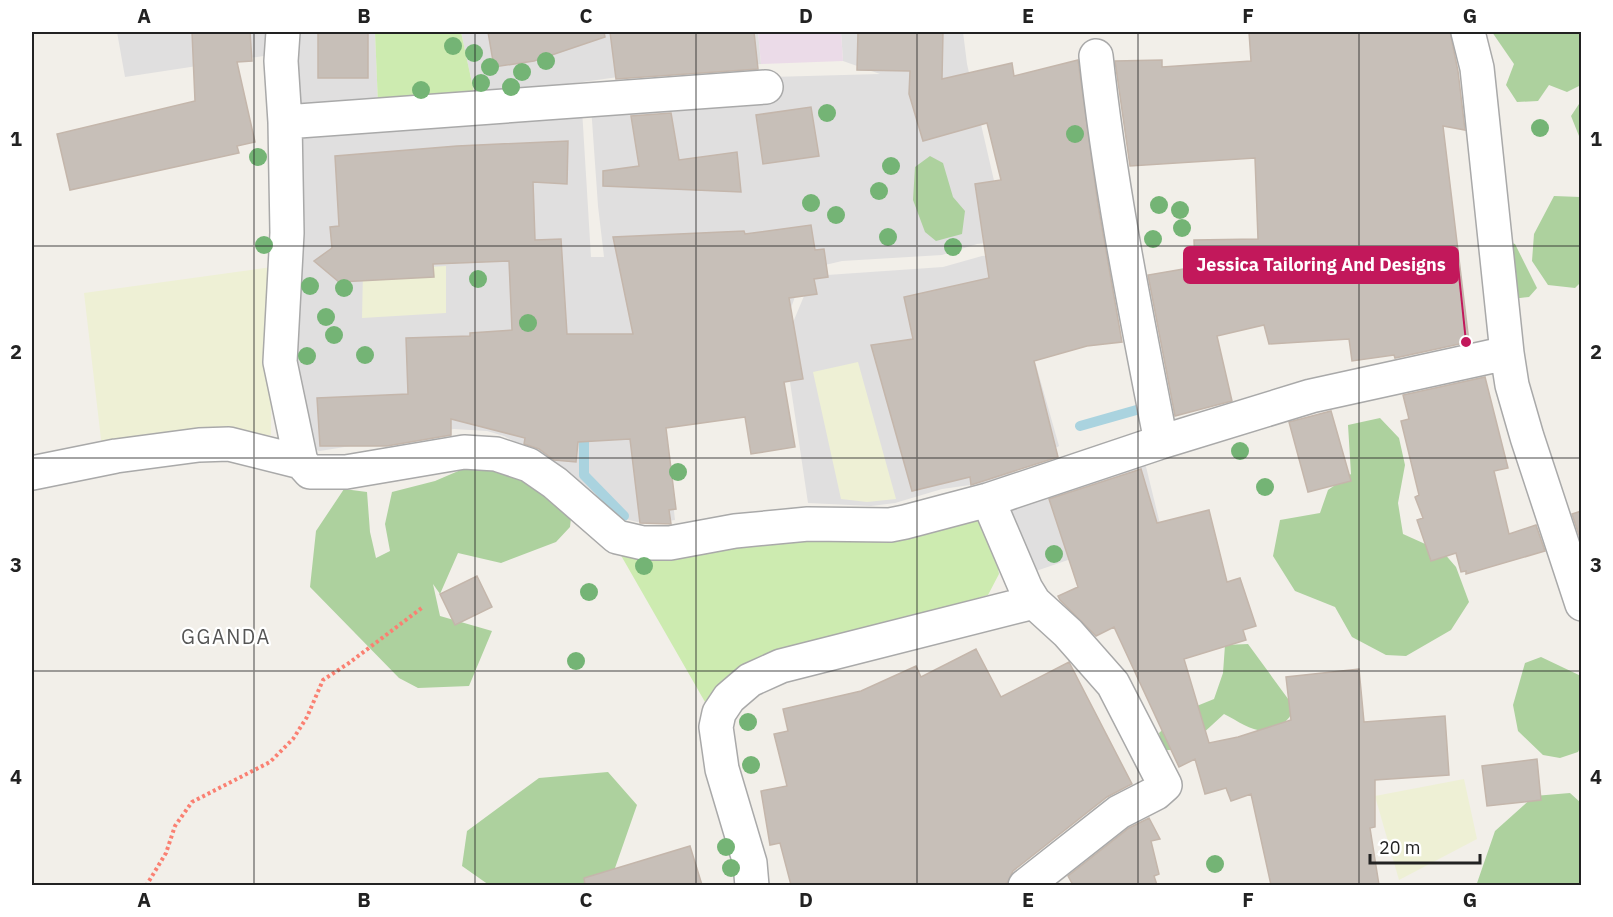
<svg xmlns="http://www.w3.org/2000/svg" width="1613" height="917" font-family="'IBM Plex Sans',sans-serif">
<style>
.residential{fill:#e0dfdf;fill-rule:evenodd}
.industrial{fill:#ebdbe8}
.farmland{fill:#eef0d5}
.grass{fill:#cdebb0}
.forest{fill:#add19e}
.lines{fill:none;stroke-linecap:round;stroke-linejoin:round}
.stream{stroke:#aad3df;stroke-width:10}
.building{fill:#c7bfb8;stroke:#c4b6ab;stroke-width:1.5}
.minor-casing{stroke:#a9a9a9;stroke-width:36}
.path{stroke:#fa8072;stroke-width:4;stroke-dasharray:3 3;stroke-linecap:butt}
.minor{stroke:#fff;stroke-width:33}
.tree{fill:#74b475}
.grid{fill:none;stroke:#222;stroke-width:1.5;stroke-opacity:0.55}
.labels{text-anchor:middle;stroke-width:4.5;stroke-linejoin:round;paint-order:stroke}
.quarter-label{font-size:20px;letter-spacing:1.5px;fill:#555;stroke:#fff}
.leader{fill:none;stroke:#c2185b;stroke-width:2}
.callout-dot{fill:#c2185b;stroke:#fff;stroke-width:2}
.callout{fill:#c2185b;stroke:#c2185b;stroke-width:2}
.callout-label{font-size:18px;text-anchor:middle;font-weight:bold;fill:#fff}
.neatline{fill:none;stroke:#222;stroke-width:2}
.grid-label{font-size:20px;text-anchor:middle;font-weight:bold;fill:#222}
</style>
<rect width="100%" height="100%" fill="#f2efe9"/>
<!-- residential -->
<path class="residential" d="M117,32H272L270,55L125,77Z
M295,32H375L378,104L295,109Z
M461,32H758L761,64L668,70L475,97Z
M841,32H963L967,64L1008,241L977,244L942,255L842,261L825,265L827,275L943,267L982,256L996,255L1036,365L1059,446L998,481L942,489L895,503L871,506L808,503L790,382L741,389L660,384L675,520L660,522H637L618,517L544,457L504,436L487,431L454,429L320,451L310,449L290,324L299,126L581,93L591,257H604L598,206L590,92L740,78L880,74L843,61ZM798,289L804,296L794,320L783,329Z
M1139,438L1161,528L1036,571L1016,536L1009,504Z"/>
<!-- industrial -->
<path class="industrial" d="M758,32H841L843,61L761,64Z"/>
<!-- farmland -->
<path class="farmland" d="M446,266V313L362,318L363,271Z
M272,267L271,435L167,438L102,448L84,293Z
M858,362L896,499L867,502L841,499L813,372Z
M1464,779L1477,839L1399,880L1375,796Z"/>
<!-- grass -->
<path class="grass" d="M375,32H461L475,97L378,104Z
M973,503L992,531L999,574L988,595L946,608L756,663L705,702L607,531L622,537Z"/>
<!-- forest -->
<path class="forest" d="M1492,32H1581V85L1567,92L1549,85L1538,101L1517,102L1506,85L1514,64Z
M1581,101L1582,140L1581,141L1571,116Z
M930,156L943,163L953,197L965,211L962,234L936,241L925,232L913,200L915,167Z
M1554,196L1580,197L1581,201V282L1575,288L1548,285L1532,261L1534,234Z
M1501,240L1515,244L1537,288L1529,297L1512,299Z
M1380,418L1399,438L1405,465L1398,503L1403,534L1443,552L1456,567L1469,602L1451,630L1406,656L1386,655L1352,637L1335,607L1295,591L1273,556L1280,520L1320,513L1328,490L1351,474L1348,425Z
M477,463L514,464L572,509L570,527L556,542L501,563L458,553L440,594L433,584L440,616L492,631L469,686L418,688L399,678L310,587L316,531L344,489L367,492L370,532L376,558L390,551L385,524L392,492L435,481Z
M1248,644L1294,707C1291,716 1289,719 1281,725C1260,739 1244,724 1224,714L1200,736L1178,750H1163L1159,733L1182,712L1214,699L1223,673L1225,645Z
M1541,657L1581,676V746L1578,752L1560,758L1543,755L1518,731L1513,705L1525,663Z
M608,772L637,805L615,868L620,885H489L462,866L467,831L539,778Z
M1570,793L1581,803V885L1476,886L1495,831L1534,796Z"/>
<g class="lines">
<!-- stream -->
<path class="stream" d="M1080,426L1140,409
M584,431V475L624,516"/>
</g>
<!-- building -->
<path class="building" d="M192,32H250L252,61L237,62L255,142L237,146L239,153L70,190L57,134L195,101Z
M318,32H368V78H318Z
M488,32H604L605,37L534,61L494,67Z
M610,32H754L758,69L616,79Z
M858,32H943L942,79L1012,63L1014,76L1078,60L1098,205L1122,342L1087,346L1034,361L1058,457L971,485L970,477L912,491L871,345L913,339L904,297L989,278L975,184L1001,180L987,123L923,141L909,94L910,71L857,70Z
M1249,32H1450L1458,71L1465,130L1443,126L1469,342L1395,358L1394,355L1352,361L1349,339L1269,344L1264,325L1217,336L1232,401L1175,416L1148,275L1195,267L1194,240L1258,239L1255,158L1130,166L1115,61L1162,60V67L1251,61Z
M811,107L819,156L763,164L756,115Z
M671,113L679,160L737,152L741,192L603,186V171L639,166L631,116Z
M568,141L567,184L533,182L535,240L561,239L567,334H633L613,237L744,231L745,234L811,225L815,250L824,249L828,277L814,279L817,294L789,298L803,379L784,382L795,447L751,454L745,417L666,428L676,509L669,510L671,524L640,523L630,439L578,442L576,462L554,460L539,449L524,444L525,438L451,419V435L387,446H320L317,398L408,394L406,338L470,336V333L512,330L509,261L433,264L434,277L339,282L314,261L332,248L330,227L339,226L335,156L457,146Z
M1485,377L1508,468L1494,471L1509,534L1536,525L1545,551L1466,574V571L1461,572L1456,553L1431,561L1417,520L1423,518L1415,497L1419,495L1401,421L1409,419L1403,395Z
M1331,411L1351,481L1308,492L1289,422Z
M1141,469L1157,523L1209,510L1227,582L1240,578L1256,626L1243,630L1246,640L1184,659L1209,743L1238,737L1291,720L1286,677L1359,669L1364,722L1445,716L1449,775L1375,780V827L1370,828L1379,885H1271L1251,794L1231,801L1226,788L1205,794L1195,759L1179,767L1114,627L1096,636L1060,600L1058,596L1078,587L1049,499Z
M1581,511V541L1572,514Z
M477,576L492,607L455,625L440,594Z
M976,649L1001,697L1069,662L1132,784L1107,797L1013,871L1007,883L1002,885H791L780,843L770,845L761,791L787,786L774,734L788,731L783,709L861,691L916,666L921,677Z
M1537,759L1541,800L1487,806L1482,766Z
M1149,818L1160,839L1151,841L1159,874L1154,876L1157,885H1073L1068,876L1129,828Z
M690,846L702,885H585L584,878Z"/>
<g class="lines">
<defs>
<path id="minor" d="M283,32L281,61L285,122L287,233L280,362L301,462L310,472H346L464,452L496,454L529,465L555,483L617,537L643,543H670L735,531L808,524L890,525L905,522L988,500L1161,442L1311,396L1507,353
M1468,32L1477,68L1507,353L1512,385L1527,437L1582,604
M1096,56C1110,186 1136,314 1161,442
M285,122L766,87
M32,473L116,456L199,445L229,444L301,462
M988,500L1026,589L1034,602L1068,633L1113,684L1165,785L1156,793L1119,812L1025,886
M752,886L750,863L722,769L716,727L719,713L729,698L750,680L781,666L1034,602"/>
</defs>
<!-- minor casing -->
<use href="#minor" class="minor-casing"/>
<!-- path -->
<path class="path" d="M146,886L166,853L175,826L192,802L270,762L293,739L307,717L323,680L349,663L423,607"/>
<!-- minor -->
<use href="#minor" class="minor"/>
</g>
<!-- trees -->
<g class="tree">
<circle cx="453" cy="46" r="9"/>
<circle cx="474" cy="53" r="9"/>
<circle cx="546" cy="61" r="9"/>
<circle cx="490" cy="67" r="9"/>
<circle cx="522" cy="72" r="9"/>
<circle cx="481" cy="83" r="9"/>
<circle cx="511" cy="87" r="9"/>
<circle cx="421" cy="90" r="9"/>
<circle cx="827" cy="113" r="9"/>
<circle cx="1540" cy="128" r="9"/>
<circle cx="1075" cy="134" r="9"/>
<circle cx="258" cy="157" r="9"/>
<circle cx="891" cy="166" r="9"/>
<circle cx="879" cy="191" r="9"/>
<circle cx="811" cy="203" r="9"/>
<circle cx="1159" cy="205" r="9"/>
<circle cx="1180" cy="210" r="9"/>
<circle cx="836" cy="215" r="9"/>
<circle cx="1182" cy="228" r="9"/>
<circle cx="888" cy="237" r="9"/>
<circle cx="1153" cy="239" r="9"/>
<circle cx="264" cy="245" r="9"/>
<circle cx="953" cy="247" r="9"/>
<circle cx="478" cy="279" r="9"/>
<circle cx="310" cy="286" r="9"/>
<circle cx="344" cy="288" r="9"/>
<circle cx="326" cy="317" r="9"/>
<circle cx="528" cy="323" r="9"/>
<circle cx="334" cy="335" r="9"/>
<circle cx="365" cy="355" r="9"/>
<circle cx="307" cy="356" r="9"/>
<circle cx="1240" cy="451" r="9"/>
<circle cx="678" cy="472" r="9"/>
<circle cx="1265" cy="487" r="9"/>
<circle cx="1054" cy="554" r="9"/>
<circle cx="644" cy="566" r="9"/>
<circle cx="589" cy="592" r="9"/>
<circle cx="576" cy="661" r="9"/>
<circle cx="748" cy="722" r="9"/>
<circle cx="751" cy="765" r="9"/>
<circle cx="726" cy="847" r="9"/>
<circle cx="1215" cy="864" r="9"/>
<circle cx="731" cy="868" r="9"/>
</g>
<!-- grid -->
<path class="grid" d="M254,32V886M475,32V886M696,32V886M917,32V886M1138,32V886M1359,32V886M32,246H1582M32,458H1582M32,671H1582"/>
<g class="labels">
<!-- quarter labels -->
<g class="quarter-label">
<text x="226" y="644">GGANDA</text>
</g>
</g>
<!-- callouts -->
<path class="leader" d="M1466 342L1458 265"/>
<circle class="callout-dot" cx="1466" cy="342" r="6"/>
<rect class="callout" x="1184" y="247" width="274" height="36" rx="6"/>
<g class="callout-label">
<text x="1321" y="271">Jessica Tailoring And Designs</text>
</g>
<!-- border -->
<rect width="1613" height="917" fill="none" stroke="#ffffff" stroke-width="66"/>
<!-- scale -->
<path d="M1370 854v9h110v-9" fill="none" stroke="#222222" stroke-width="3"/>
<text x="1379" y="854" font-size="18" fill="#222222" stroke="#ffffff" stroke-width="4.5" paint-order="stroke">20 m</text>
<rect x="33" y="33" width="1547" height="851" class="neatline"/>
<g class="grid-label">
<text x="144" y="23">A</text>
<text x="364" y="23">B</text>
<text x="586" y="23">C</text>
<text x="806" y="23">D</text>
<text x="1028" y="23">E</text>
<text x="1248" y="23">F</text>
<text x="1470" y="23">G</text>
<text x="16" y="146">1</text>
<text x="1596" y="146">1</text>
<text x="16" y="359">2</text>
<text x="1596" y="359">2</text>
<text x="16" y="572">3</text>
<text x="1596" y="572">3</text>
<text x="16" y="784">4</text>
<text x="1596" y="784">4</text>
<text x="144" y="907">A</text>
<text x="364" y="907">B</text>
<text x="586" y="907">C</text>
<text x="806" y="907">D</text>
<text x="1028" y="907">E</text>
<text x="1248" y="907">F</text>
<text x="1470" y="907">G</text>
</g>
</svg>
